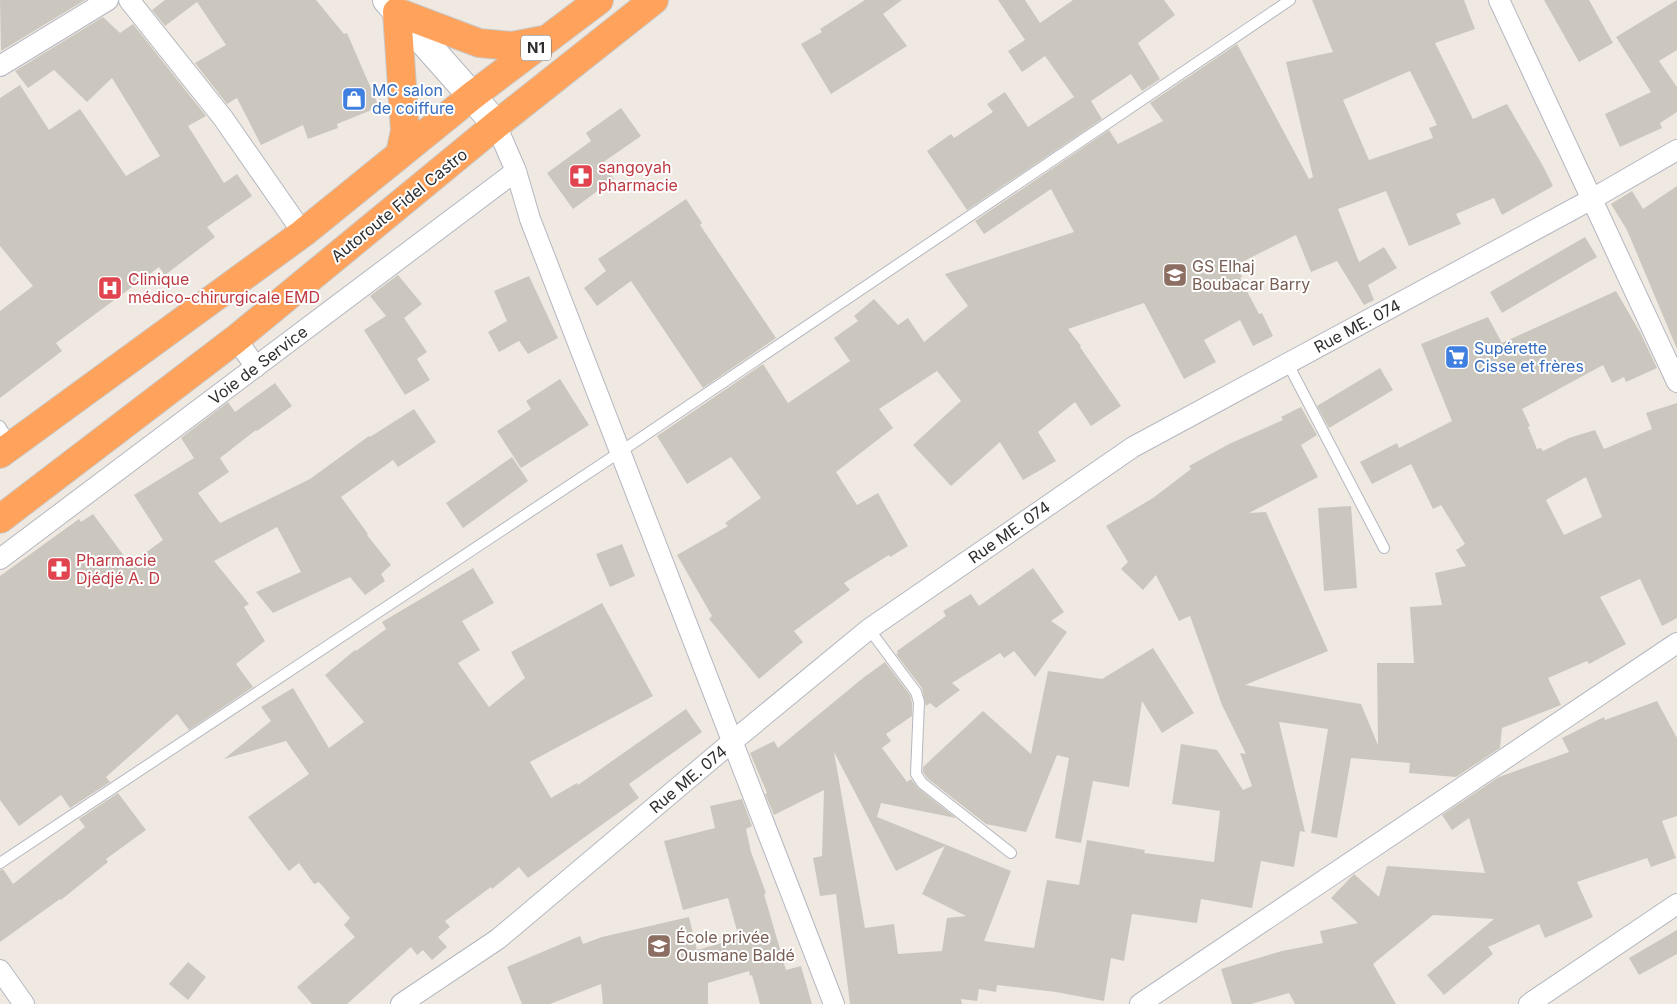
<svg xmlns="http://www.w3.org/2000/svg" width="1677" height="1004" font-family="Inter,sans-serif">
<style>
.building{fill:#cbc7bf;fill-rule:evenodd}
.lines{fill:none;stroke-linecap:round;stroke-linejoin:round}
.lane-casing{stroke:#b4b7c1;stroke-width:12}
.street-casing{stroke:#b4b7c1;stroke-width:22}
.secondary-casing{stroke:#b4b7c1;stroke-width:30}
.highway-casing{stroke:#c9c9c9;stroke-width:30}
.lane{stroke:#fff;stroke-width:10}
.street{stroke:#fff;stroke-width:20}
.secondary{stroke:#fff;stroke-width:28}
.highway{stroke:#ffa35c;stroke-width:28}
.labels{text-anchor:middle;stroke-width:4;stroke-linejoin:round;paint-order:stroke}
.shield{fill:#fff;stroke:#6d6d6d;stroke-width:1}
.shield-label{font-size:15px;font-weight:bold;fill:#2e2e2e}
.shop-label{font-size:16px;fill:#366cbe;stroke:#fff;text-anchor:start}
.health-label{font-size:16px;fill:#be3a42;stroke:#fff;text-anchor:start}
.street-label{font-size:16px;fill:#2e2e2e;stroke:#fff}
.education-label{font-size:16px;fill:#785e54;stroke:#fff;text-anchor:start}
</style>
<rect width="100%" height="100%" fill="#efe9e1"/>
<!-- building -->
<path class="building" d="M0,0H85L1,51Z
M165,0H316L344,34L347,33L379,107L337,124L338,128L308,139L303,125L261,145L237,98L227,104L195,63L226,45L197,2L165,26L152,10Z
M865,0H902L883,14L907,46L831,94L801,44L822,32L820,29Z
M998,0H1025L1040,23L1073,0H1164L1175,15L1138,43L1160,79L1142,91L1131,74L1091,101L1102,119L967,210L927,151L951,134L954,138L993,112L987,104L1005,92L1028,127L1074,97L1045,56L1022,72L1008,51L1025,40Z
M1312,0H1464L1475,29L1435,43L1473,119L1507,104L1543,166L1553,186L1502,215L1494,198L1456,214L1461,224L1409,246L1386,191L1338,209L1359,262L1384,247L1397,268L1368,285L1374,300L1364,305L1337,261L1311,272L1296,235L1236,265L1242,277L1240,278L1259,314L1262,313L1273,336L1253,346L1240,320L1204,340L1216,362L1184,379L1144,303L1068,329L1081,346L1080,347L1121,406L1091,426L1075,402L1038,432L1056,461L1023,480L1000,442L951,486L913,445L961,401L937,371L879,409L893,428L836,472L857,505L878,493L908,546L890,557L889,555L844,583L850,590L794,631L803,642L759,679L709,619L712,616L677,555L728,526L725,523L761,498L731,457L687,484L657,436L763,364L788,403L850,361L834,338L858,321L854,316L874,299L898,325L908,318L924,342L968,306L945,274L1074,232L1051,189L984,234L975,221L1109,130L1118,144L1163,121L1150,103L1237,44L1309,179L1313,177L1286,62L1333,52ZM1410,71L1437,125L1429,128L1433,138L1369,160L1343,100Z
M1544,0H1589L1613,43L1579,62Z
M1677,0V50L1659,61L1677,87V112L1660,123L1662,128L1620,147L1605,114L1651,92L1616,37Z
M103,17L120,33L133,24L206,116L188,126L224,183L237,174L252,196L207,227L215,237L165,275L159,267L56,343L62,351L0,398V311L33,286L0,246V98L20,85L49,130L80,109L126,176L160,156L112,78L87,102L54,70L28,88L15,71Z
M621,108L641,136L602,163L614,179L573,209L547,173L591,141L586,133Z
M1677,186V349L1627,230L1611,204L1632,191L1643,209Z
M686,199L702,223L700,225L776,338L703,388L631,281L597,306L584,288L606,271L598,259Z
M1585,237L1597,257L1502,313L1490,292Z
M398,275L422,304L404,318L427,352L417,359L430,380L405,395L364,330L386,316L370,296Z
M529,276L558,338L528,354L519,341L499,352L488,332L507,321L494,291Z
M1616,291L1641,334L1657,368L1626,382L1624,377L1612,383L1603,365L1522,409L1530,426L1528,427L1537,449L1541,448L1543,451L1569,438L1595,430L1604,449L1652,429L1646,413L1677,403V618L1662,626L1640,579L1600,597L1626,644L1589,664L1587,661L1548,678L1561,705L1502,728L1500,748L1456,777L1409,773L1410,763L1351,758L1337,838L1311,833L1328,729L1279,722L1305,832L1300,831L1294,867L1261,861L1252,908L1201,899L1197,923L1132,914L1124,961L1111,958L1104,1001L1056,992L997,985L996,992L979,989L977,1001L961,999L962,1004H850L836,894L820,896L813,858L822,856L824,790L774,815L765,794L767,793L750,753L774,741L778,748L863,678L885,662L910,695L912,703V716L886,734L891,741L882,748L907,782L911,779L918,788L956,818L881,803L877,817L1011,871L984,941L1034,948L1047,880L1079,885L1087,840L1145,850L1144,853L1214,862L1220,811L1172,804L1181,744L1217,750L1243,790L1252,786L1240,753L1246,754L1222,705L1190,616L1179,621L1156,575L1143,590L1121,569L1128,562L1106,526L1153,498L1191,469L1189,466L1229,444L1283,420L1281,417L1301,407L1317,435L1301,445L1318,477L1249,513L1266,512L1328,651L1245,685L1361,704L1378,745L1377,663H1414L1410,607L1442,605L1435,573L1466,566L1456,550L1465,544L1441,505L1433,509L1411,464L1372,484L1360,462L1397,443L1399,448L1452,421L1421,344L1488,317L1502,343ZM1586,477L1602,517L1564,535L1546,500ZM834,752L896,871L945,846L922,894L966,916L947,918L942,951L898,954L894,924L865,928Z
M1380,368L1393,390L1329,428L1317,406Z
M560,379L589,425L521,468L497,431L531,409L526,401Z
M275,383L292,406L257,431L256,430L220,458L229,472L198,493L220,523L310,479L369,436L370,437L414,409L436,442L398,467L393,460L341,497L368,534L367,535L391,565L381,574L385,581L365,595L350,577L273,613L256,592L301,572L277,527L214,561L249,604L244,607L265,641L236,664L253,687L189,730L177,714L106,777L110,782L70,808L61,795L19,826L0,800V576L79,519L81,522L93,514L130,564L163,540L134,495L194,458L181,438L228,402L235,412Z
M512,457L528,481L463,528L446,503Z
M1351,506L1357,588L1324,591L1318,508Z
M622,544L635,576L610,587L596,554Z
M473,568L494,603L462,621L480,650L458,663L489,707L525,678L511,652L602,603L653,696L530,762L551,798L577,783L578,785L686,709L702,732L629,784L639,798L528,878L519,867L492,889L491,887L445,921L450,927L438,937L447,947L432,960L423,950L417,955L411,947L347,1004H312L297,987L355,937L344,925L350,918L319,882L314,884L299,863L289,871L248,817L309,774L286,741L224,759L271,721L261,707L293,688L329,748L364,722L325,675L355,650L356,651L386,629L382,622Z
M1033,568L1064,612L1051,621L1067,632L1035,677L1014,651L1004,658L1000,653L952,683L960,690L936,708L930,703L926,706L922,688L896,654L898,653L897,651L946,616L943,611L971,594L979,606Z
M1153,648L1194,713L1162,733L1142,701L1129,787L1093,781L1081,843L1055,838L1069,758L1057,755L1026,832L986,824L927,778L923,772V767L983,711L1031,754L1048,671L1102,679Z
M1657,701L1677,738V816L1662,821L1676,858L1651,867L1647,858L1577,882L1593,917L1545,938L1539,924L1488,947L1493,954L1444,995L1427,975L1494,919L1433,915L1373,964L1396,1004H1295L1289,993L1251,1004H1232L1221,969L1282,951L1323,943L1320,931L1358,923L1331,898L1354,874L1379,897L1387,866L1485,873L1469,818L1452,830L1442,815L1499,777L1569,752L1562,738L1604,717L1605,720Z
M118,793L146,830L106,859L108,862L61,900L60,899L0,942V870L3,869L13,884L85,827L79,819Z
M742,799L752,826L746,829L751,852L766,893L764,894L786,970L801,966L812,1004H760L752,975L750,976L749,971L708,983V1004H603L601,984L550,1004H522L507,967L580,936L583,944L602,937L689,917L697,950L739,938L728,898L683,910L664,841L715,828L710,806Z
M1677,930V954L1639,975L1629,958Z
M188,962L206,977L188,1000L169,984Z"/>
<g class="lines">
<defs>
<path id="lane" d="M1288,364L1384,548
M0,426L11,444
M869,629L916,692L919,702L916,774L922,783L1011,853
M0,863L620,452L1290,0"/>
<path id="street" d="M129,0L223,118L303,233
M1499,0L1677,382
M0,66L108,0
M496,125L516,171L530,219L834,1004
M236,339L256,367
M0,559L516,171
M0,970L24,1004
M401,1004L498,939L733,741L869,629L1133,447L1592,199L1677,150
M1140,1004L1677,643
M1529,1004L1677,904"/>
<path id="secondary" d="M387,0L472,96L496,125"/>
<path id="highway" d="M400,154L405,131L397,12L479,43L512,46L543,40
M0,454L303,233L472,96L599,0
M0,519L236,339L496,125L654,0"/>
</defs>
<!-- lane casing -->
<use href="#lane" class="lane-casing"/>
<!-- street casing -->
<use href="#street" class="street-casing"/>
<!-- secondary casing -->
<use href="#secondary" class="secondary-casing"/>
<!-- highway casing -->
<use href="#highway" class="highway-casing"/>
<!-- lane -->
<use href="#lane" class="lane"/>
<!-- street -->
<use href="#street" class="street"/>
<!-- secondary -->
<use href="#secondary" class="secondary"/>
<!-- highway -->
<use href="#highway" class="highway"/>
</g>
<!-- icons -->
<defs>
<symbol id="shop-square" viewBox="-11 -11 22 22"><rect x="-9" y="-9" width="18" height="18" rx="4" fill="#3f7fe0" stroke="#fff"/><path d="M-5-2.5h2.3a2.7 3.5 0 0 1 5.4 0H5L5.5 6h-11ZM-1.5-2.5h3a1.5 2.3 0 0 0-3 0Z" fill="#fff"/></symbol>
<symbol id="pharmacy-square" viewBox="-11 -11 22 22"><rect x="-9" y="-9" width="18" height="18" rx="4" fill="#e0444e" stroke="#fff"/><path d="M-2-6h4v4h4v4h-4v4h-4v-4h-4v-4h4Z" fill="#fff"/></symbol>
<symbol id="school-square" viewBox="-11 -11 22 22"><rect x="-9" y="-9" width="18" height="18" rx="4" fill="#8d6e63" stroke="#fff"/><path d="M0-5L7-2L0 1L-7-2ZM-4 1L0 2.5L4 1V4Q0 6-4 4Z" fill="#fff"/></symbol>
<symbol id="hospital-square" viewBox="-11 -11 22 22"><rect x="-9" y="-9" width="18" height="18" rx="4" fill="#e0444e" stroke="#fff"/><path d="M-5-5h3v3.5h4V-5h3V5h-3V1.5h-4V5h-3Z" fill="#fff"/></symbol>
<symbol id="supermarket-square" viewBox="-11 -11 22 22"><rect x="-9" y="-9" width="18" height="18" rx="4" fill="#3f7fe0" stroke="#fff"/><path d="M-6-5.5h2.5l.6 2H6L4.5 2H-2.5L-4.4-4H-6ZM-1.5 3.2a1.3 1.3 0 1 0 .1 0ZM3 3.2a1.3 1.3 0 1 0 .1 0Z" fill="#fff"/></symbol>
</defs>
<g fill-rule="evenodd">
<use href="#shop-square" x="340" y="85" width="28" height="28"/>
<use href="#pharmacy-square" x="567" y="162" width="28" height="28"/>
<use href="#school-square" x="1161" y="261" width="28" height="28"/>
<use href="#hospital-square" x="96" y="274" width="28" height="28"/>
<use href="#supermarket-square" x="1443" y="343" width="28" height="28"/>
<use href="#pharmacy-square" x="45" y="555" width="28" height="28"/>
<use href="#school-square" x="645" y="932" width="28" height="28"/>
</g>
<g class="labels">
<!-- shield labels -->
<rect class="shield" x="521" y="35.5" width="30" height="25" rx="4"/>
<g class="shield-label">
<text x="536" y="53">N1</text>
</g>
<!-- shop labels -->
<g class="shop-label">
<text x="372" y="96">MC salon<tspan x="372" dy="18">de coiffure</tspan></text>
<text x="1474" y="354">Supérette<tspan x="1474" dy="18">Cisse et frères</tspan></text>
</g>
<!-- health labels -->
<g class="health-label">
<text x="598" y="173">sangoyah<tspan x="598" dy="18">pharmacie</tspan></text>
<text x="128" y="285">Clinique<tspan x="128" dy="18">médico-chirurgicale EMD</tspan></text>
<text x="76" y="566">Pharmacie<tspan x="76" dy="18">Djédjé A. D</tspan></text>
</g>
<!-- street labels -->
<g class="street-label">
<text transform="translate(399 205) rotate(-39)" y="6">Autoroute Fidel Castro</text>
<text transform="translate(1357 326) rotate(-28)" y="6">Rue ME. 074</text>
<text transform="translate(258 365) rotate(-37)" y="6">Voie de Service</text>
<text transform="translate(1009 532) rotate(-35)" y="6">Rue ME. 074</text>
<text transform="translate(688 779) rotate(-40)" y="6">Rue ME. 074</text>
</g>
<!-- education labels -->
<g class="education-label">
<text x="1192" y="272">GS Elhaj<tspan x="1192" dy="18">Boubacar Barry</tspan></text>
<text x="676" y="943">École privée<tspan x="676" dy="18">Ousmane Baldé</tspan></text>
</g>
</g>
</svg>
